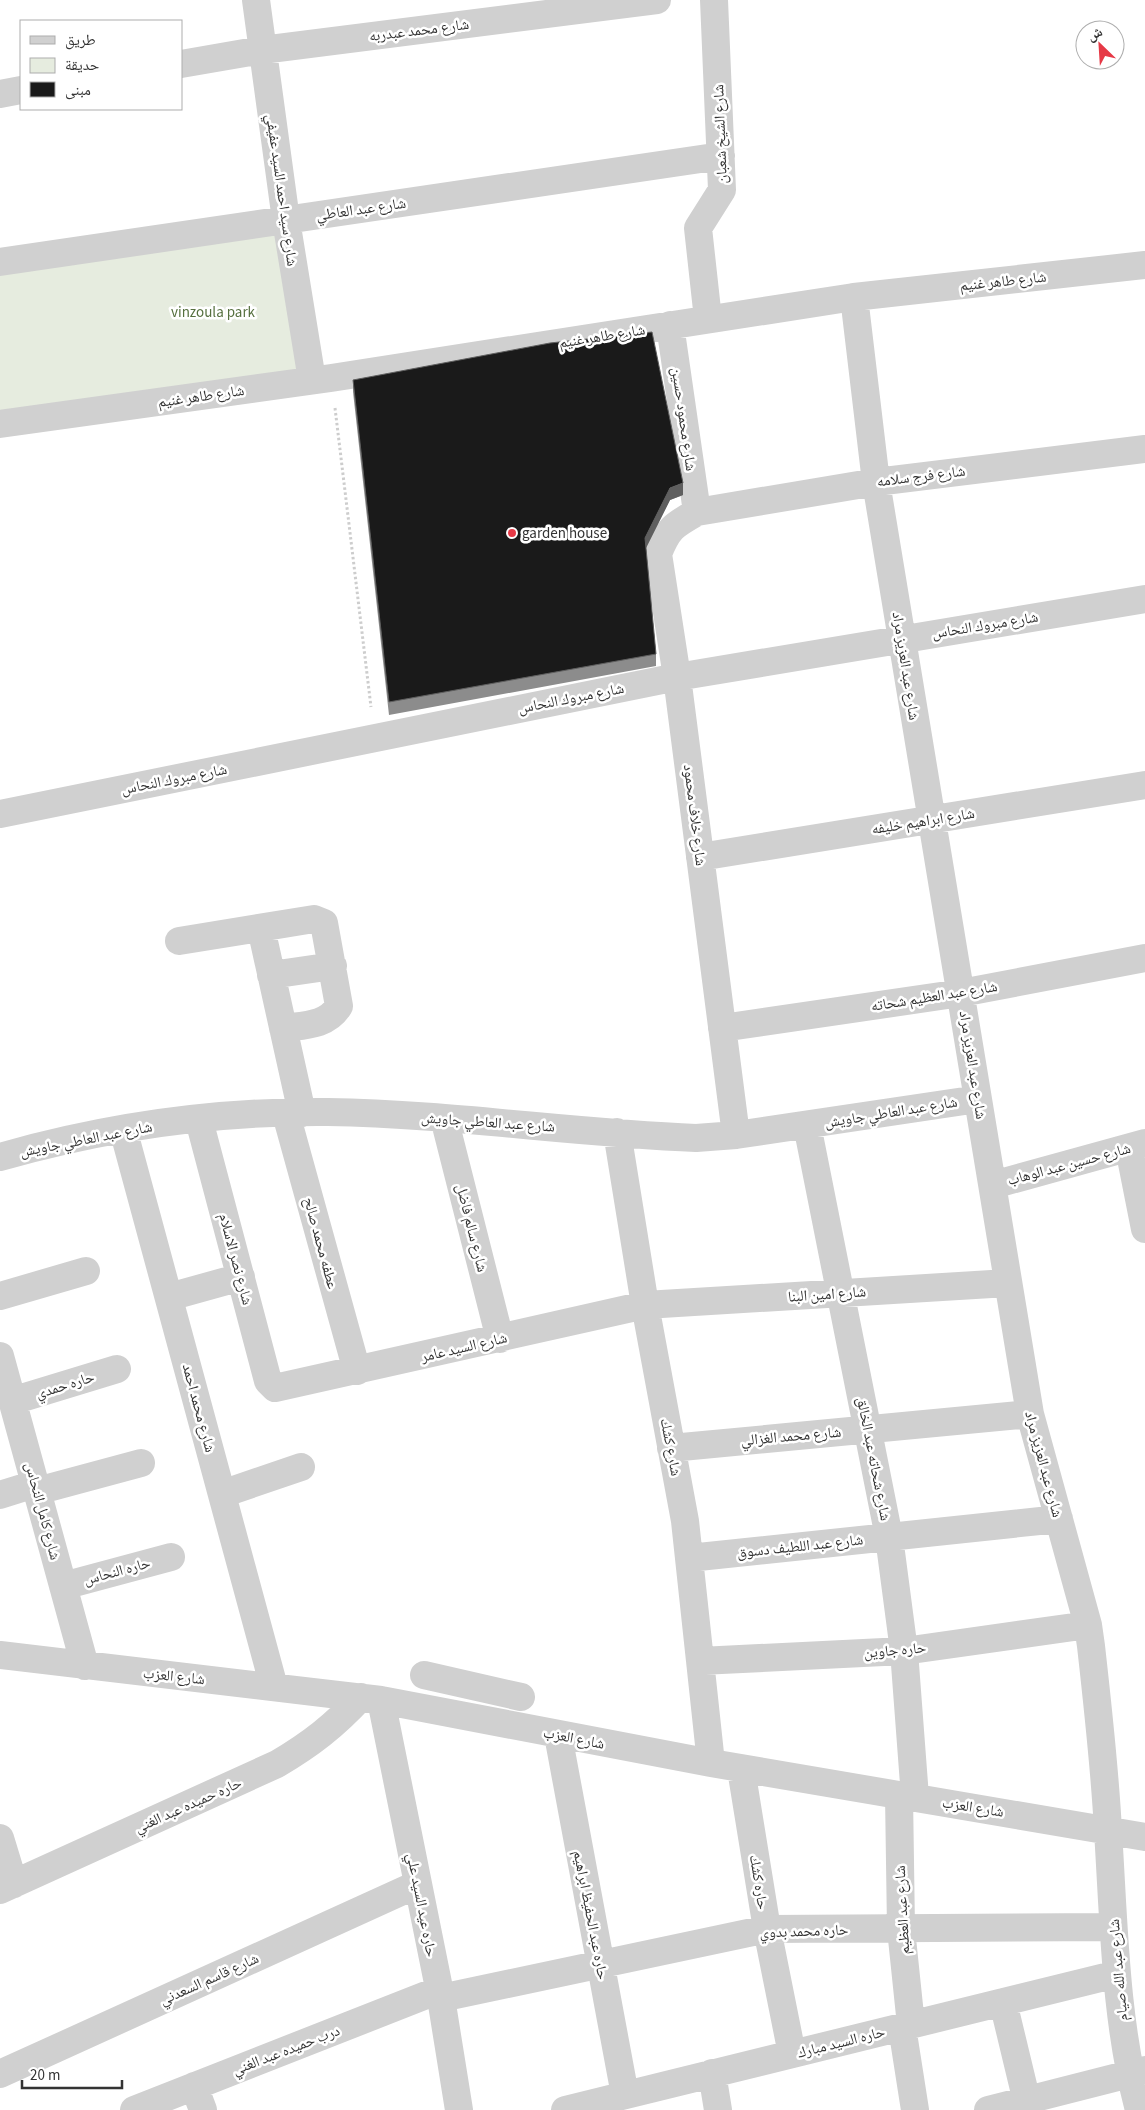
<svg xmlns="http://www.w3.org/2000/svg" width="1145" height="2110" font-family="'Source Sans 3','Noto Naskh Arabic',sans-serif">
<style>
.park{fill:#e6ecdf}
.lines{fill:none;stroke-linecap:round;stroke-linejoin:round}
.path{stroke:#cdcdcd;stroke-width:3;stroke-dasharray:2.5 2.5;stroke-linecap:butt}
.minor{stroke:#d0d0d0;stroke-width:28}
.wall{fill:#8c8c8c}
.shaded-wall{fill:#5f5f5f}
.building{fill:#1a1a1a;stroke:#5f5f5f}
.poi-dot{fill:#e63946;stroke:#fff;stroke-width:2}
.labels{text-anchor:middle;stroke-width:5;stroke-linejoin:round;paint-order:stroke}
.street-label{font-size:15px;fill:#333;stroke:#fff}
.park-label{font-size:15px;fill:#56703f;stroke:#fff}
.poi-label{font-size:15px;fill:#333;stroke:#fff;text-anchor:start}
</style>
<rect width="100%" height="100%" fill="#fff"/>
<!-- park -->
<path class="park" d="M277,225L301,376L0,419V266Z"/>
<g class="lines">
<!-- path -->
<path class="path" d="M335,408L371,707"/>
<!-- minor -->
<path class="minor" d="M256,0L286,220L312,380
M181,64L262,50L657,0
M0,94L21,90
M0,262L721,156
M854,297L876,482L1030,1414L1088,1625L1091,1646C1098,1708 1105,1770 1108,1831C1114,1924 1115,2020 1139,2110
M708,319L698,228L722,190L714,0
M670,325L697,512
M0,424L331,378L854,297L1145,265
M0,814L677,677L1145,599
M700,857L1145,785
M261,928L302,1113
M179,941L314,919L324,923L339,1006C327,1026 304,1025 283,1028
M271,975L333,966
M722,1028L961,993L1145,958
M286,1114L357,1371
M444,1118L500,1339
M199,1120L268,1381L275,1388L645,1305L1008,1283
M807,1125L889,1537L904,1651L915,1797
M123,1129L274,1687
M617,1132L645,1305L685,1521L711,1763
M736,1135L677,677L658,554C668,528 674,525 697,512L876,482L1145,449
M1129,1148L1145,1229
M0,1157C105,1127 218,1111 328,1112C451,1114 573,1133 696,1138L736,1135L978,1099
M993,1185L1145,1143
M0,1296L86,1271
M169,1297L241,1277
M0,1356L85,1666
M12,1401L117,1369
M671,1448L1030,1414
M37,1491L141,1463
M222,1494L301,1467
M0,1495L35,1484
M689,1558L1059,1519
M63,1586L171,1557
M0,1655L381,1700L711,1763L1145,1837
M700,1661L904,1651L1088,1625
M424,1675L521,1697
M381,1700L441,1998L459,2110
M558,1735L625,2095
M741,1769L767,1929L792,2054
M899,1795L901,1929L911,2025
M0,1838L14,1884
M0,1890L277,1764C311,1744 334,1726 361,1697
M441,1998L767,1929L1113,1927
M1003,2002L1029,2110
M902,2027L915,2110
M712,2073L718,2110
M0,2074L418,1884
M194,2086L203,2110
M134,2110L439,1990
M565,2110L1117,1974
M988,2110L1145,2070"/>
</g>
<!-- wall -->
<path class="wall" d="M353,380L683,495L670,500L646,548L656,654V666L389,715L353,392Z"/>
<!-- shaded-wall -->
<path class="shaded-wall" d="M683,483V495L670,500L645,550V538L670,488Z"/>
<!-- building -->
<path class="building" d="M652,332L683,483L670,488L645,538L656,654L389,702L353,380L550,343Z"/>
<!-- markers -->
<circle class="poi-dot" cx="512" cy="533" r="5"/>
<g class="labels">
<!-- street labels -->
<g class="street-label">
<text transform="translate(419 30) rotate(-7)" y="5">شارع محمد عبدربه</text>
<text transform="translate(720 134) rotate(-92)" y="5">شارع الشيخ شعبان</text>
<text transform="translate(282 190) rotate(82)" y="5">شارع سيد احمد السيد عفيفي</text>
<text transform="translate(361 209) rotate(-8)" y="5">شارع عبد العاطي</text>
<text transform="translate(1003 281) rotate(-6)" y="5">شارع طاهر غنيم</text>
<text transform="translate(602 336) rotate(-9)" y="5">شارع طاهر غنيم</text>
<text transform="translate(201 396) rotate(-8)" y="5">شارع طاهر غنيم</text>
<text transform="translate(684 419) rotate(82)" y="5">شارع محمود حسين</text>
<text transform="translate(921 476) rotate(-7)" y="5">شارع فرج سلامه</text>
<text transform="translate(985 625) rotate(-9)" y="5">شارع مبروك النحاس</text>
<text transform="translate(906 666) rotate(81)" y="5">شارع عبد العزيز مراد</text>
<text transform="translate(571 698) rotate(-11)" y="5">شارع مبروك النحاس</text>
<text transform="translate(174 779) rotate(-11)" y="5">شارع مبروك النحاس</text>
<text transform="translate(695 815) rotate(83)" y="5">شارع خلاف محمود</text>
<text transform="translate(923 821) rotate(-9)" y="5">شارع ابراهيم خليفه</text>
<text transform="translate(934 996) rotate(-9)" y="5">شارع عبد العظيم شحاته</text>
<text transform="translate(973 1065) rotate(81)" y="5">شارع عبد العزيز مراد</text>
<text transform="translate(891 1112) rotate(-9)" y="5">شارع عبد العاطي جاويش</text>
<text transform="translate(488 1122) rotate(4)" y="5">شارع عبد العاطي جاويش</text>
<text transform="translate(86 1139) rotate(-11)" y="5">شارع عبد العاطي جاويش</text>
<text transform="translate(1069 1164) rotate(-15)" y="5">شارع حسين عبد الوهاب</text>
<text transform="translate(472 1228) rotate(76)" y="5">شارع سالم فاضل</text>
<text transform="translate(321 1243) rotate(75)" y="5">عطفه محمد صالح</text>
<text transform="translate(236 1259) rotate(75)" y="5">شارع نصر الاسلام</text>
<text transform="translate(827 1294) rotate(-4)" y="5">شارع امين البنا</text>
<text transform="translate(464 1347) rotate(-13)" y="5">شارع السيد عامر</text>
<text transform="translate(65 1385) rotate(-17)" y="5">حاره حمدي</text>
<text transform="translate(199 1408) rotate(75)" y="5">شارع محمد احمد</text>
<text transform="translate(791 1436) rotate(-5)" y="5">شارع محمد الغزالي</text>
<text transform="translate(671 1447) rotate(79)" y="5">شارع كشك</text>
<text transform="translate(874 1459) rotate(79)" y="5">شارع شحاته عبد الخالق</text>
<text transform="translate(1044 1464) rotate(75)" y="5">شارع عبد العزيز مراد</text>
<text transform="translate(43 1511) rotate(75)" y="5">شارع كامل النحاس</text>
<text transform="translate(800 1546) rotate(-6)" y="5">شارع عبد اللطيف دسوق</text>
<text transform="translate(117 1571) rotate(-15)" y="5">حاره النحاس</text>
<text transform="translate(895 1650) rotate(-5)" y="5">حاره جاوين</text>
<text transform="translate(174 1676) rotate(6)" y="5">شارع العزب</text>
<text transform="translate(574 1738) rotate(11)" y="5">شارع العزب</text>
<text transform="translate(188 1805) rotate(-24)" y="5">حاره حميده عبد الغني</text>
<text transform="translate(973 1807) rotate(9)" y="5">شارع العزب</text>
<text transform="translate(759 1882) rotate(81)" y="5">حاره كشك</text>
<text transform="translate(422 1905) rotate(79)" y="5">حاره عيد السيد علي</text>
<text transform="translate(902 1910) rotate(-93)" y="5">شارع عبد العظيم</text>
<text transform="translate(591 1915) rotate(79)" y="5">حاره عبد الحفيظ ابراهيم</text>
<text transform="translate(804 1931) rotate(-2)" y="5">حاره محمد بدوي</text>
<text transform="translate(1118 1970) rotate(-95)" y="5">شارع عبد الله صيام</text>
<text transform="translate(209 1979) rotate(-24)" y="5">شارع قاسم السعدني</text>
<text transform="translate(841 2042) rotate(-14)" y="5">حاره السيد مبارك</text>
<text transform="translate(286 2050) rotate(-21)" y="5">درب حميده عبد الغني</text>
</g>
<!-- park labels -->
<g class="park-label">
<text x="213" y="317">vinzoula park</text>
</g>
<!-- poi labels -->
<g class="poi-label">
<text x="522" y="538">garden house</text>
</g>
</g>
<!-- legend -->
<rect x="20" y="20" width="162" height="90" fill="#ffffff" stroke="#adadad"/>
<rect x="30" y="36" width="25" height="8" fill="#d0d0d0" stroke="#adadad"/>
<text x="65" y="45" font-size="15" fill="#333333">طريق</text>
<rect x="30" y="58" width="25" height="15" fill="#e6ecdf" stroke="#adadad"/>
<text x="65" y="70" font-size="15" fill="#333333">حديقة</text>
<rect x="30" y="82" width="25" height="15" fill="#1a1a1a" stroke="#adadad"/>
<text x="65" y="95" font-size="15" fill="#333333">مبنى</text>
<!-- north arrow -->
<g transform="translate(1100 45) rotate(335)"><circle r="24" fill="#ffffff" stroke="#adadad"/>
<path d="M0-4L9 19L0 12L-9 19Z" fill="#e63946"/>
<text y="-8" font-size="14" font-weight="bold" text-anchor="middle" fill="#333333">ش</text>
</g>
<!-- scale -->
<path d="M22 2080v8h100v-8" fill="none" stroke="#333333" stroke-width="2.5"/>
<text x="30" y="2080" font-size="15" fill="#333333" stroke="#ffffff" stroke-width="4" paint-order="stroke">20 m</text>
</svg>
